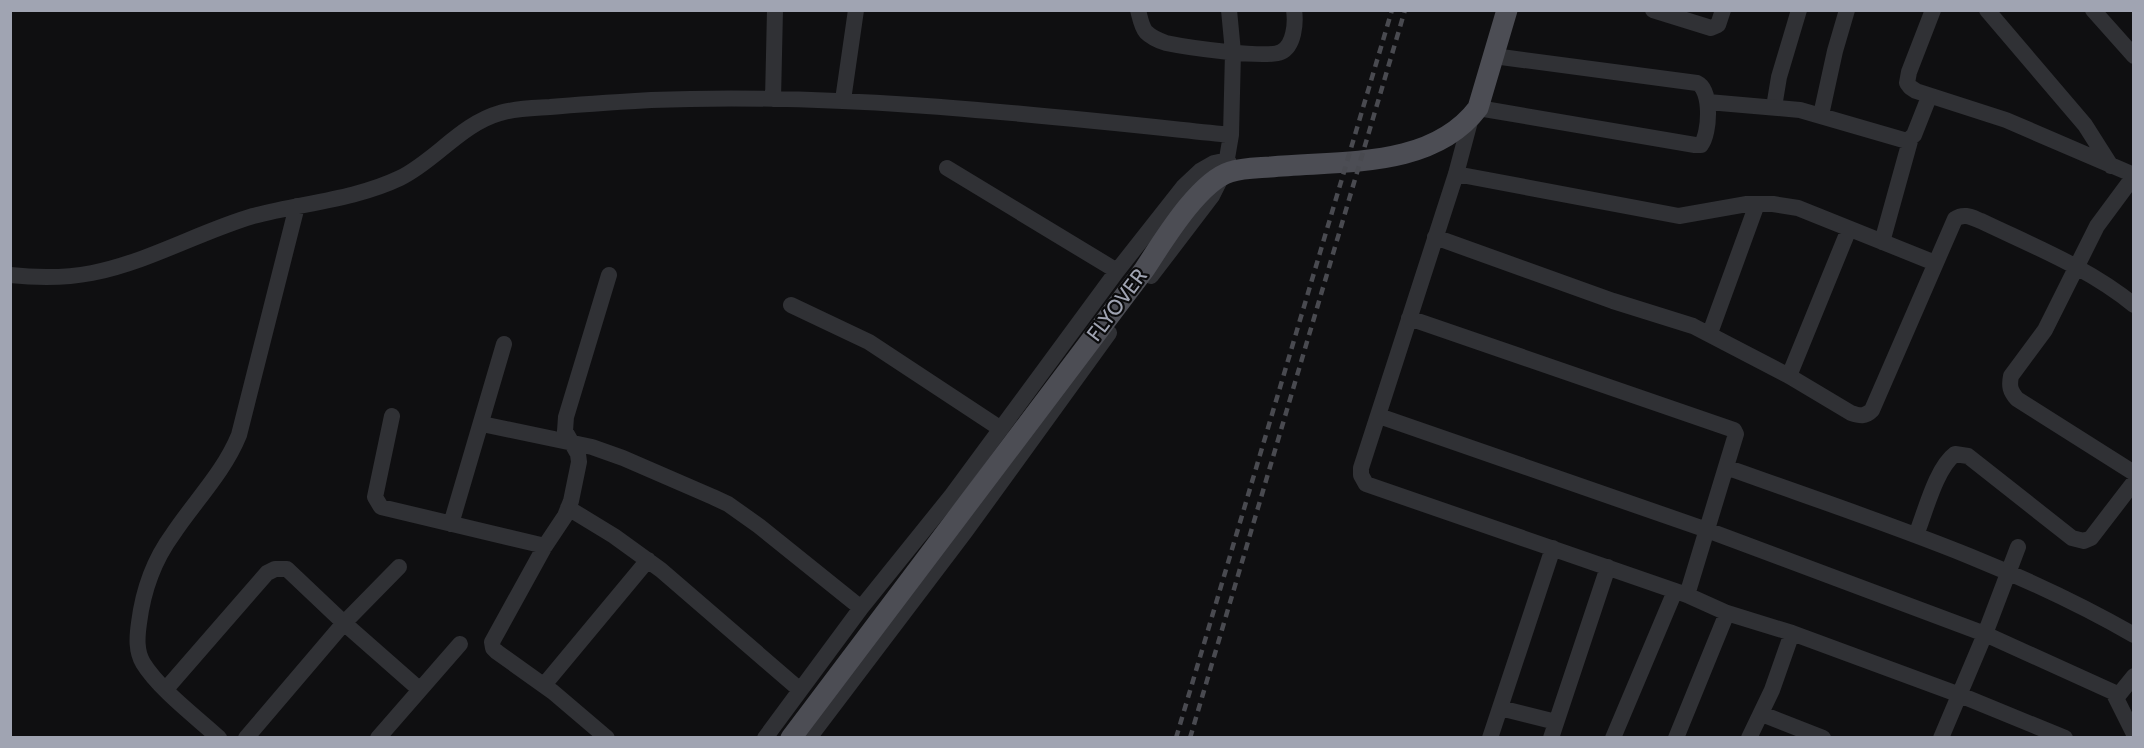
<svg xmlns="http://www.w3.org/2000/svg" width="2144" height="748" font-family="Cabin,sans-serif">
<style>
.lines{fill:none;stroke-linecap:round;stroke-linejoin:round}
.minor{stroke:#303135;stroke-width:16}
.major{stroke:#4c4d54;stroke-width:21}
.rail{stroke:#494a50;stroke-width:4.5;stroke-dasharray:8 6;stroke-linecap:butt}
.labels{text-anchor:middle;stroke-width:4.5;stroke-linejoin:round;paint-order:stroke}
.street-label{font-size:21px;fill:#a0a4b2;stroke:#0a0a0b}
</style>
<rect width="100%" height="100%" fill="#0f0f11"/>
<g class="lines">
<!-- minor -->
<path class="minor" d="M1138,10C1140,17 1141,26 1146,32C1151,37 1160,41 1166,43C1185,47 1266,59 1281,52C1294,46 1296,23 1294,10
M1653,10L1711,28L1718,25L1723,10
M1933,10L1909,72L1907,83L1910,87L1916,91L2006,120L2134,175
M1987,10L2085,125L2111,166
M2093,10L2134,56
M773,99L775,10
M843,100L856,10
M1708,102L1800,110L1907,141L1914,135L1929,97
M1774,107L1779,77L1799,10
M1484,109L1695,145H1701C1710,133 1712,90 1697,83L1501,57
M1472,114L1456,174L1361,468V475L1366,484L1687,595L1727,613L1792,633L1960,695L2065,738
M1821,115L1835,51L1847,10
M947,168L1117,271
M1456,174L1679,216L1747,204H1773L1798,208L1935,263
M2134,176L2097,226L2045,330L2011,376C2009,386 2010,391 2017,399L2134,473
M1435,237L1613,301L1693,326L1789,376L1851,413C1860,416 1865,417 1872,410L1955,219C1964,213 1971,217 1981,221C2033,246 2089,268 2134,305
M1882,242L1910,141
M10,275C38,278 66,278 92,273C148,262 199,232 253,216C301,203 354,200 400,178C435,161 461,124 500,113C516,108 534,108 550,107C584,104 617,102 651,100C845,92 1038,115 1231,135
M1151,276L1212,196L1225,170L1231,135L1233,52L1229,10
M791,305L869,342L1001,429
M1409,318L1734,430L1736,434L1687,595
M1710,333L1757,204
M1789,376L1849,229
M392,416L375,497L381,507L545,546
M1379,416L1707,530L1985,634L2113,692L2134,734
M482,424L592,447L623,458L713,497L728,504L759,526L861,608
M1726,467C1864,517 2006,561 2134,635
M568,508L614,536L661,570L800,690
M451,524L504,344
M1916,535C1925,513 1936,468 1955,454L1968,456L2072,538L2084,541L2091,538L2134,482
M544,685L648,560
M166,689L267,573L275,569H287L344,623L419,689
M2117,697L2134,676
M1500,708L1556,722
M1762,714L1823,738
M219,738C196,717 159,689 143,663C136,651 137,637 139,623C143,591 154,560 173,534C195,501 224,472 239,435L297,206
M246,738L344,623L399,567
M378,738L460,644
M607,738L553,692L497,652L493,648L492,642L545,546L565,516L571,501L579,462L578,454L565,431L566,417L609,275
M765,738L861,608L952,495L1117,271L1184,186L1200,171L1214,163L1228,160
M809,738L965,532L1109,333
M1490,738L1553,548
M1551,738L1608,567
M1613,738L1675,591
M1676,738L1727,613
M1749,738L1772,690L1792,633
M1941,738L1985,634L2018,547"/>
<!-- major -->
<path class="major" d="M791,738L1144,270C1162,243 1198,182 1230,172C1242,168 1257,168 1270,167C1339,160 1431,170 1478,108L1507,10"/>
<!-- rail -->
<path class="rail" d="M1176,738L1392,10
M1190,738L1405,10"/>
</g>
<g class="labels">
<!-- street labels -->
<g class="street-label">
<text transform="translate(1117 305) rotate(-53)" y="7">FLYOVER</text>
</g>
</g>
<!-- border -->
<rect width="2144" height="748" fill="none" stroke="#a0a4b2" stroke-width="24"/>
</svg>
